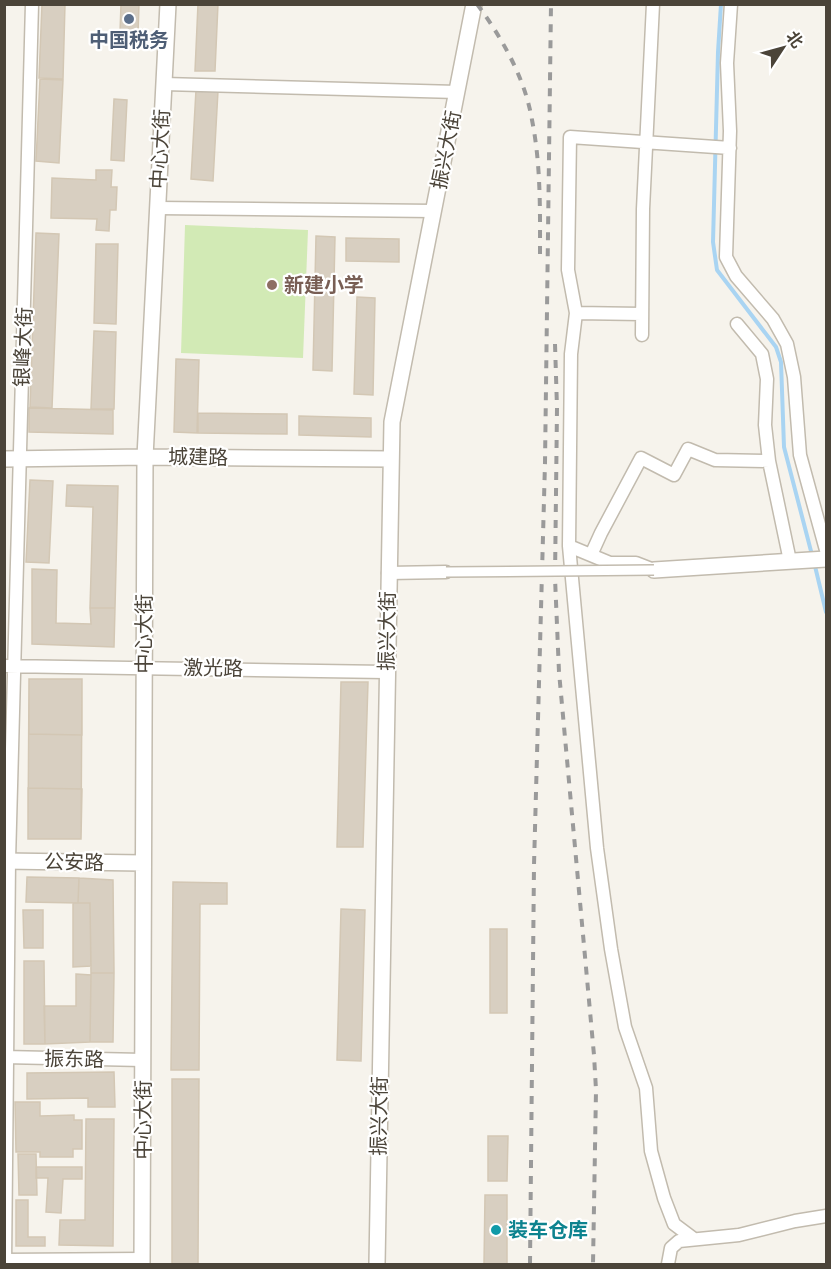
<svg xmlns="http://www.w3.org/2000/svg" width="831" height="1269" font-family="'Open Sans','Noto Sans SC',sans-serif">
<style>
.green{fill:#d2eab5}
.lines{fill:none;stroke-linecap:round;stroke-linejoin:round}
.stream{stroke:#a9d4f2;stroke-width:4}
.building{fill:#d8cfc1;stroke:#d3c7b4;stroke-width:1.5}
.minor-casing{stroke:#c2bbae;stroke-width:15}
.tertiary-casing{stroke:#c2bbae;stroke-width:18}
.minor{stroke:#fff;stroke-width:12}
.tertiary{stroke:#fff;stroke-width:15}
.rail{stroke:#9a9a9a;stroke-width:4;stroke-dasharray:8 8;stroke-linecap:butt}
.pedestrian-bridge-casing{stroke:#c2bbae;stroke-width:12;stroke-linecap:butt}
.pedestrian-bridge{stroke:#fff;stroke-width:9}
.service-dot{fill:#5c6f8a;stroke:#fff;stroke-width:2}
.education-dot{fill:#8d6e63;stroke:#fff;stroke-width:2}
.culture-dot{fill:#0f9aa8;stroke:#fff;stroke-width:2}
.labels{text-anchor:middle;stroke-width:4.5;stroke-linejoin:round;paint-order:stroke}
.service-label{font-size:20px;font-weight:bold;fill:#4e5e75;stroke:#fff}
.street-label{font-size:20px;fill:#4b4439;stroke:#fff}
.education-label{font-size:20px;font-weight:bold;fill:#785e54;stroke:#fff;text-anchor:start}
.culture-label{font-size:20px;font-weight:bold;fill:#0d838f;stroke:#fff;text-anchor:start}
</style>
<rect width="100%" height="100%" fill="#f6f3ec"/>
<!-- green -->
<path class="green" d="M185,225L308,230L303,358L181,353Z"/>
<g class="lines">
<!-- stream -->
<path class="stream" d="M721,4L718,52L713,242L717,270L776,347L781,362L784,447L812,555
M814,562L826,612"/>
</g>
<!-- building -->
<path class="building" d="M42,4H65L63,79L39,78Z
M121,4H139L138,34L120,33Z
M198,4H218L215,71H195Z
M40,79L63,80L59,163L36,161Z
M196,90L218,91L213,181L191,179Z
M114,99L127,100L124,161L111,160Z
M96,170H112L111,187H117L116,210H110L109,231L96,230L97,219L51,218L52,178L96,180Z
M36,233L59,234L52,408L30,407Z
M316,236L335,237L332,371L313,370Z
M346,238L399,239V262L346,261Z
M96,244H118L116,324L94,323Z
M357,297L375,298L373,395L354,394Z
M94,331L116,332L114,409H91Z
M176,359L199,360L197,433L174,432Z
M29,408L113,410V434L29,432Z
M198,413L287,414V434L198,433Z
M299,416L371,418V437L299,435Z
M30,480L53,481L49,563L26,562Z
M67,485L118,486L115,608H90L93,507L66,506Z
M32,569L57,570L56,623L91,624L90,608H115L114,647L32,644Z
M29,679H82L81,839H28Z
M29,679H82V735L29,734Z
M341,682H368L363,847H337Z
M28,788L82,789L81,839H28Z
M27,877L79,878L78,903L26,902Z
M79,878L113,880L114,973H91L90,903H78Z
M173,882L227,883V904H200L199,1070H171Z
M73,903H90L91,966L73,967Z
M341,909L365,910L361,1061L337,1060Z
M23,910H43V948H24Z
M490,929H507V1013H490Z
M24,961H44L45,1044H24Z
M91,973H114L113,1042H90Z
M76,974L91,975L90,1042L45,1044L44,1006H76Z
M114,1072L115,1107H88V1098L27,1099V1073Z
M172,1079H199L198,1264H172Z
M15,1102H40V1116L74,1115V1120H82V1149H73V1157H40V1152H16Z
M86,1119H114L113,1246L59,1245L60,1220H85Z
M488,1136H508L507,1181H488Z
M18,1154H36L37,1195H19Z
M36,1167H82V1179H63L61,1213L46,1212L48,1178H36Z
M485,1195H507V1264H484Z
M16,1200H28V1237H45V1246H16Z"/>
<g class="lines">
<defs>
<path id="minor" d="M731,4L727,63L730,131L726,257L736,276L773,319L787,344L794,377L800,455L826,550
M164,84L457,92
M157,208L434,211
M576,313L642,314
M737,324L762,354L767,379L765,425L769,461
M642,335L643,209L653,4
M569,546L597,848L611,949L625,1027L646,1088L651,1151L664,1198L674,1224L694,1239
M591,555L601,533L641,458L674,475L688,449L715,460L769,461L790,561
M654,570L636,563H610L569,546L571,354L576,313L568,270L570,137L730,148
M388,573L446,572
M4,666L386,672
M4,1057L143,1060
M4,1260L142,1259
M5,1264L9,861L32,4
M668,1264L671,1248L679,1241L739,1235L795,1221L826,1216"/>
<path id="tertiary" d="M4,459L145,457L391,459
M654,570L826,559
M4,861L143,863
M142,1264L145,457L168,4
M377,1264L392,422L474,4"/>
</defs>
<!-- minor casing -->
<use href="#minor" class="minor-casing"/>
<!-- tertiary casing -->
<use href="#tertiary" class="tertiary-casing"/>
<!-- minor -->
<use href="#minor" class="minor"/>
<!-- tertiary -->
<use href="#tertiary" class="tertiary"/>
<!-- rail -->
<path class="rail" d="M477,4C502,38 525,78 532,120C541,165 540,211 540,257
M555,344L557,408L555,578L559,672L594,1055L596,1090L593,1264
M530,1264L534,865L545,463L551,4"/>
<defs>
<path id="pedestrian-bridge" d="M446,572L654,570"/>
</defs>
<!-- pedestrian-bridge casing -->
<use href="#pedestrian-bridge" class="pedestrian-bridge-casing"/>
<!-- pedestrian-bridge -->
<use href="#pedestrian-bridge" class="pedestrian-bridge"/>
</g>
<!-- markers -->
<circle class="service-dot" cx="129" cy="19" r="6"/>
<circle class="education-dot" cx="272" cy="285" r="6"/>
<circle class="culture-dot" cx="496" cy="1230" r="6"/>
<g class="labels">
<!-- service labels -->
<g class="service-label">
<text x="129" y="47">中国税务</text>
</g>
<!-- street labels -->
<g class="street-label">
<text transform="translate(160 149) rotate(-87)" y="7">中心大街</text>
<text transform="translate(446 150) rotate(-79)" y="7">振兴大街</text>
<text transform="translate(23 347) rotate(-88)" y="7">银峰大街</text>
<text transform="translate(198 457) rotate(1)" y="7">城建路</text>
<text transform="translate(387 631) rotate(-89)" y="7">振兴大街</text>
<text transform="translate(144 634) rotate(-90)" y="7">中心大街</text>
<text transform="translate(213 668) rotate(1)" y="7">激光路</text>
<text transform="translate(74 862) rotate(1)" y="7">公安路</text>
<text transform="translate(74 1059) rotate(1)" y="7">振东路</text>
<text transform="translate(379 1116) rotate(-89)" y="7">振兴大街</text>
<text transform="translate(143 1120) rotate(-90)" y="7">中心大街</text>
</g>
<!-- education labels -->
<g class="education-label">
<text x="284" y="292">新建小学</text>
</g>
<!-- culture labels -->
<g class="culture-label">
<text x="508" y="1237">装车仓库</text>
</g>
</g>
<!-- border -->
<rect width="831" height="1269" fill="none" stroke="#4b4439" stroke-width="12"/>
<!-- north arrow -->
<g transform="translate(783 48) rotate(54)" stroke="#ffffff" stroke-width="4.5" paint-order="stroke">
<path d="M0-4.5L10 22L0 15L-10 22Z" fill="#4b4439"/>
<text y="-9" font-size="16" font-weight="bold" text-anchor="middle" fill="#4b4439">北</text>
</g>
</svg>
